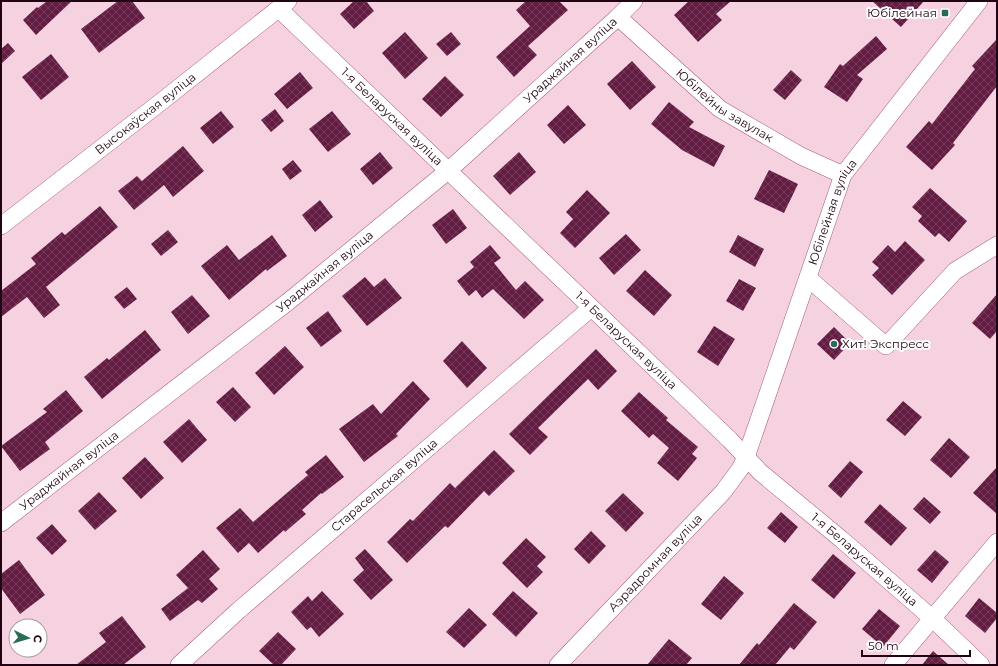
<svg xmlns="http://www.w3.org/2000/svg" width="998" height="666" font-family="Montserrat,sans-serif">
<style>
.building{fill:url(#building-cross-hatch)}
.lines{fill:none;stroke-linecap:round;stroke-linejoin:round}
.street-casing{stroke:#a85b7f;stroke-width:18}
.street{stroke:#fff;stroke-width:17}
.poi-dot{fill:#2a6a58;stroke:#fff;stroke-width:1.5}
.labels{text-anchor:middle;stroke-width:4;stroke-linejoin:round;paint-order:stroke}
.poi-label{font-size:12px;fill:#210413;stroke:#fff;text-anchor:end}
.street-label{font-size:12px;fill:#210413;stroke:#fff}
</style>
<defs>
<pattern id="building-cross-hatch" width="8" height="8" patternUnits="userSpaceOnUse"><rect width="8" height="8" fill="#641d42"/><path d="M0 0l8 8M0 8l8-8" fill="none" stroke="#763b5a"/></pattern>
</defs>
<rect width="100%" height="100%" fill="#f6d2e1"/>
<!-- building -->
<path class="building" d="M47,1H72L36,35L23,20L37,7L38,8Z
M118,1H132L145,18L99,53L81,29Z
M354,1H366L374,11L354,29L340,14Z
M526,1H559L568,10L528,46L537,55L514,77L496,57L530,26L516,10Z
M689,1H731L716,14L722,20L698,42L674,15Z
M872,1H924L901,27Z
M405,32L428,58L405,79L382,53Z
M451,32L461,44L447,56L436,44Z
M876,36L887,49L857,75L863,79L847,102L824,87L840,64L843,66Z
M997,39V86L953,143L955,145L932,170L906,147L929,121L932,124L975,69L972,66Z
M8,43L15,51L1,64V49Z
M51,54L69,77L41,100L22,77Z
M632,61L656,87L630,110L607,84Z
M791,70L802,80L785,100L773,90Z
M300,72L313,88L287,109L274,94Z
M445,76L464,95L441,117L422,99Z
M669,102L694,122L689,127L725,146L714,167L682,150L651,124Z
M568,105L586,125L564,144L547,125Z
M275,109L284,121L271,132L261,120Z
M221,111L234,127L213,144L200,128Z
M332,111L351,134L328,152L309,129Z
M183,146L204,171L173,197L164,185L134,210L118,191L137,176L142,181Z
M380,152L393,168L373,185L360,169Z
M519,152L536,172L510,195L493,176Z
M293,160L302,171L290,180L282,169Z
M769,170L798,184L784,213L754,199Z
M930,188L967,221L949,242L939,233L935,237L918,221L922,216L912,207Z
M587,190L610,213L575,248L560,233L573,219L566,212Z
M320,200L333,217L315,232L302,215Z
M100,206L118,227L46,287L60,305L44,318L27,297L1,317V291L36,264L31,258L62,232L65,235Z
M453,209L467,228L446,244L432,225Z
M168,230L178,242L161,256L151,244Z
M626,234L641,250L614,275L599,258Z
M272,235L287,256L267,271L266,269L229,300L201,266L227,245L239,260Z
M738,235L764,249L755,267L729,252Z
M905,241L925,260L892,295L872,275L879,268L872,262L888,245L895,252Z
M490,245L501,258L494,263L516,290L525,281L544,300L524,319L493,289L482,298L476,290L469,296L457,281L474,267L470,262Z
M645,270L672,295L654,316L626,291Z
M365,277L374,287L385,278L402,298L367,326L342,296Z
M739,279L756,288L743,311L726,301Z
M127,287L137,299L124,309L114,297Z
M997,294V331L990,339L972,323Z
M192,295L210,316L188,334L171,312Z
M328,311L342,331L321,347L306,328Z
M714,326L735,339L718,366L697,352Z
M834,327L850,343L834,360L817,344Z
M145,330L161,350L102,399L84,377L107,358L109,360Z
M462,341L487,368L467,388L443,361Z
M285,346L304,367L274,395L255,373Z
M596,349L617,371L598,390L588,379L538,428L548,437L530,455L509,434Z
M413,381L430,399L396,434L398,436L364,462L339,429L373,404L381,414Z
M233,387L251,407L235,422L216,402Z
M66,390L83,411L45,442L50,449L20,471L1,446L47,412L43,409Z
M639,392L668,418L666,420L698,447L692,454L697,458L678,481L657,463L669,448L653,434L649,438L621,411Z
M903,401L922,417L905,436L886,420Z
M189,419L207,440L182,463L163,442Z
M949,438L970,457L951,478L930,460Z
M494,450L515,471L489,496L484,491L448,528L445,526L407,563L387,542L410,519L413,521L450,483L455,488Z
M326,455L344,477L322,494L321,493L302,510L306,514L285,532L284,530L258,553L249,543L238,553L216,528L240,508L253,522L308,475L305,472Z
M145,457L164,478L141,499L122,478Z
M850,461L863,472L841,498L828,486Z
M997,467V514L973,493Z
M99,492L117,511L95,530L78,511Z
M623,493L644,513L626,532L605,511Z
M924,497L941,512L930,524L913,509Z
M880,504L907,528L891,546L864,522Z
M781,512L798,527L785,543L767,528Z
M52,524L67,541L52,555L36,538Z
M591,531L606,546L589,564L574,549Z
M526,538L546,557L537,566L543,572L527,588L502,563Z
M365,549L393,580L371,600L353,580L364,570L355,558Z
M203,550L220,569L209,579L218,589L202,603L198,600L170,621L161,609L188,588L176,575Z
M935,550L949,562L932,583L917,570Z
M833,554L856,573L834,599L811,580Z
M19,560L45,595L20,614L1,588V574Z
M724,576L744,593L721,620L701,604Z
M322,591L344,614L319,637L311,627L307,630L291,612L308,596L312,601Z
M513,591L538,613L516,637L492,614Z
M979,598L997,613V618L985,633L965,616Z
M794,603L817,622L794,650L790,647L775,665H739L757,643L759,645Z
M469,608L487,625L464,648L446,632Z
M879,609L900,626L883,647L862,629Z
M122,616L146,647L123,665H76L106,642L99,633Z
M278,632L296,649L281,665H274L259,651Z
M669,639L692,658L686,665H647Z
M933,651L949,665H922Z"/>
<g class="lines">
<defs>
<g id="street">
<path id="s1" d="M279,9L730,440L760,472L841,539L933,619L981,665"/>
<path id="s2" d="M618,17L720,109L801,156L843,175"/>
<path id="s3" d="M1,226L166,98L288,1"/>
<path d="M808,278L886,346L955,271L997,245"/>
<path id="s4" d="M1,523L289,301L449,170L618,17L634,1"/>
<path id="s5" d="M179,665L239,610L591,308"/>
<path id="s6" d="M558,665L723,492L740,469L746,457L843,175L979,1"/>
<path d="M893,665L997,542"/>
</g>
</defs>
<!-- street casing -->
<use href="#street" class="street-casing"/>
<!-- street -->
<use href="#street" class="street"/>
</g>
<!-- markers -->
<g class="poi-dot">
<rect x="941" y="9" width="8" height="8" rx="2"/>
<circle cx="834" cy="344" r="4"/>
</g>
<g class="labels">
<!-- poi labels -->
<g class="poi-label">
<text x="937" y="17">Юбілейная</text>
<text x="842" y="348" text-anchor="start">Хит! Экспресс</text>
</g>
<!-- street labels -->
<g class="street-label">
<text dy="4" stroke="none"><textPath href="#s4" startOffset="734">Ураджайная вуліца</textPath></text>
<text dy="4" stroke="none"><textPath href="#s2" startOffset="139">Юбілейны завулак</textPath></text>
<text dy="4" stroke="none"><textPath href="#s3" startOffset="183">Высокаўская вуліца</textPath></text>
<text dy="4" stroke="none"><textPath href="#s1" startOffset="156">1-я Беларуская вуліца</textPath></text>
<text dy="4" stroke="none"><textPath href="#s6" startOffset="541">Юбілейная вуліца</textPath></text>
<text dy="4" stroke="none"><textPath href="#s4" startOffset="410">Ураджайная вуліца</textPath></text>
<text dy="4" stroke="none"><textPath href="#s1" startOffset="480">1-я Беларуская вуліца</textPath></text>
<text dy="4" stroke="none"><textPath href="#s4" startOffset="86">Ураджайная вуліца</textPath></text>
<text dy="4" stroke="none"><textPath href="#s5" startOffset="273">Старасельская вуліца</textPath></text>
<text dy="4" stroke="none"><textPath href="#s1" startOffset="804">1-я Беларуская вуліца</textPath></text>
<text dy="4" stroke="none"><textPath href="#s6" startOffset="141">Аэрадромная вуліца</textPath></text>
</g>
</g>
<!-- border -->
<rect width="998" height="666" fill="none" stroke="#210413" stroke-width="4"/>
<!-- north arrow -->
<g transform="translate(28 638) rotate(95)"><circle r="19" fill="#ffffff" stroke="#a69ba1"/>
<path d="M0-3L7 15L0 10L-7 15Z" fill="#2a6a58"/>
<text y="-6" font-size="11" font-weight="bold" text-anchor="middle" fill="#210413">С</text>
</g>
<!-- scale -->
<path d="M862 650v6h108v-6" fill="none" stroke="#210413" stroke-width="2"/>
<text x="868" y="650" font-size="12" fill="#210413" stroke="#ffffff" stroke-width="3" paint-order="stroke">50 m</text>
</svg>
